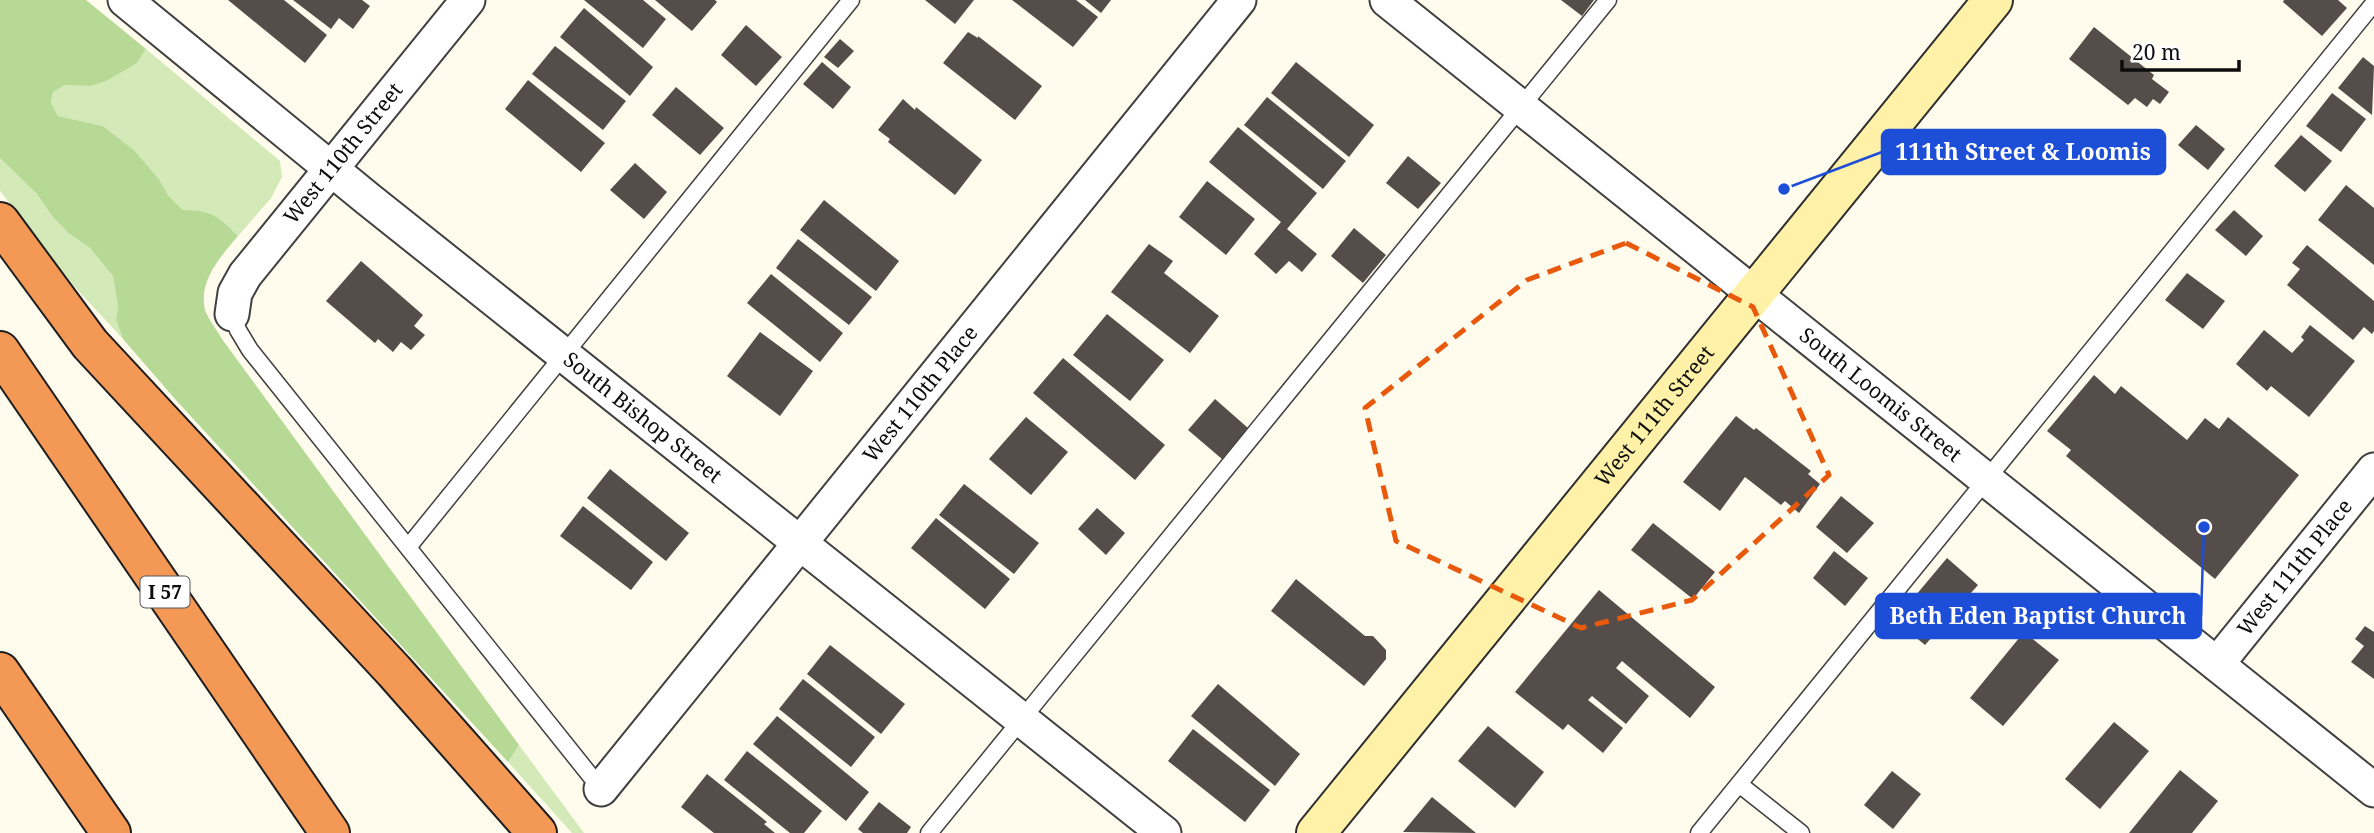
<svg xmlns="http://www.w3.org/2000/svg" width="2374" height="833" font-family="'Noto Serif',serif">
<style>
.green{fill:#d3e9b7}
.forest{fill:#b7d996}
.building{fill:#554d49}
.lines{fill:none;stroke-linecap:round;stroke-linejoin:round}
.service-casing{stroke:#404040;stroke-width:19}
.minor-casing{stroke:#404040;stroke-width:37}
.secondary-casing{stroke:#2f2f2f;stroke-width:42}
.motorway-casing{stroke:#1e1e1e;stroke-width:42}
.service{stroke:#fff;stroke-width:16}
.minor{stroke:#fff;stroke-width:33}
.secondary{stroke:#fff2a8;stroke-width:38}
.motorway{stroke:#f49856;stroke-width:38}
.marked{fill:none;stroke:#e8590c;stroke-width:5;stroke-dasharray:14 9;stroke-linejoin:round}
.labels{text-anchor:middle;stroke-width:7;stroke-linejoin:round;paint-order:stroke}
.shield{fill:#fff;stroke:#565656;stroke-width:2}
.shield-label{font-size:19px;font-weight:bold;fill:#0d0d0d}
.street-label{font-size:21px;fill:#0d0d0d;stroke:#fff}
.leader{fill:none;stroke:#1d4ed8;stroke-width:2.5}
.callout-dot{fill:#1d4ed8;stroke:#fff;stroke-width:2.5}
.callout{fill:#1d4ed8;stroke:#1d4ed8;stroke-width:2.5}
.callout-label{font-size:23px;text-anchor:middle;font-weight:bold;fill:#fff}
</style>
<rect width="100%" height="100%" fill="#fffbed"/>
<!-- green -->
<path class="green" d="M146,49L280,161L282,177L271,198L238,236C219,216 211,210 183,210L168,195L159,179L134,150L103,126L58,116L51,103L53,92L65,85L91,86L137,63Z
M0,158L37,194L52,216L68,233L90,248L113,276L118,307L116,320L123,339L73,285L0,191Z
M519,745L584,833H572L508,762Z"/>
<!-- forest -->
<path class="forest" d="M0,0H86L146,49L137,63L106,81L91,86L65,85L53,92L51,103L58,116L103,126L134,150L159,179L168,195L183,210C211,210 219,216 238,236C221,256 198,281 205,310C208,319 217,330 222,339L519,745L508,762L175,399L123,339L116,320L118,307L113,276L90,248L68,233L52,216L37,194L0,158Z"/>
<!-- building -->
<path class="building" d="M228,0H284L327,35L305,63Z
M293,0H362L370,6L353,29L339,18L331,29Z
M584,0H643L666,19L643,48Z
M655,0H715L717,2L692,31Z
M925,0H974L955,24Z
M1012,0H1076L1098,17L1073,47Z
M1085,0H1111L1101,13Z
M1561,0H1594L1582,16Z
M2284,0H2338L2347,8L2322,36L2283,2Z
M584,8L653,67L630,96L560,37Z
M746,25L782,57L756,86L721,55Z
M2094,27L2154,75L2152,79L2169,92L2160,104L2153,99L2147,107L2135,98L2128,105L2069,59Z
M968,32L978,38V36L1042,86L1015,120L943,63Z
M840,39L854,51L838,68L824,57Z
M555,46L626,101L603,130L532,74Z
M2363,57L2374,66L2372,115L2338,88Z
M822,62L851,87L833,109L803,84Z
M1296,62L1374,125L1349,157L1271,93Z
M528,80L605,143L581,172L505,109Z
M676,87L724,128L700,155L652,115Z
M2332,93L2366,119L2341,152L2306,126Z
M1267,97L1346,161L1323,189L1244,125Z
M903,99L915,110L916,107L982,160L955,195L888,142L890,139L878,130Z
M2196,125L2225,149L2208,170L2178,145Z
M1238,127L1317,193L1287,229L1317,254L1302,272L1289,261L1276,274L1254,254L1281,222L1209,162Z
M2301,135L2332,161L2305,192L2274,166Z
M1408,156L1441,183L1418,209L1386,183Z
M635,163L667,192L644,219L610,190Z
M1207,181L1255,219L1226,255L1179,217Z
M2346,185L2374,208V265L2318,220Z
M824,200L899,261L876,291L800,230Z
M2234,210L2263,236L2246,256L2215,230Z
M1354,228L1386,255L1363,283L1331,256Z
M798,239L872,297L849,325L776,268Z
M1149,244L1173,261L1164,273L1219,316L1190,353L1111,292Z
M2307,245L2374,301V331L2372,334L2364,327L2353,340L2287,285L2300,269L2292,263Z
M361,261L423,315L414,326L425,335L411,350L401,342L393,352L378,339L375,343L326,301Z
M2187,273L2225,301L2203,329L2165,300Z
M771,274L843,333L820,362L747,303Z
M1107,314L1164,360L1130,401L1073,355Z
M2310,325L2355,361L2309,417L2271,386L2267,391L2236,364L2264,330L2292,353L2304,340L2301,337Z
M760,332L813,371L780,416L727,376Z
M1063,358L1165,445L1135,480L1033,393Z
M2094,375L2115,394L2121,386L2187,440L2205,418L2219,429L2228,417L2299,475L2215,579L2066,456L2071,450L2047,431Z
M1215,399L1248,428L1222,459L1188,430Z
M1736,416L1754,430L1756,428L1811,471L1808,474L1820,484L1799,513L1785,501L1781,505L1745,477L1720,511L1683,482Z
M1026,417L1068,452L1031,495L989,459Z
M610,469L689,533L666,561L587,498Z
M964,484L1039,543L1014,574L939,515Z
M1841,496L1874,523L1847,553L1816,527Z
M583,506L653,562L631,590L560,536Z
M1097,508L1125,533L1106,555L1078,529Z
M936,518L1010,579L985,609L911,548Z
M1653,523L1715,572L1693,599L1631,550Z
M1834,551L1868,578L1845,606L1813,578Z
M1947,558L1978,585L1925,645L1895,620Z
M1296,579L1365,636H1373L1386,650V659L1364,686L1271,611Z
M1599,590L1715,687L1690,718L1622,661L1616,668L1649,696L1626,724L1592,696L1588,700L1623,728L1603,753L1568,724L1563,730L1515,692Z
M2365,626L2374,632V679L2351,662L2364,646L2355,639Z
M2024,632L2059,660L2003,726L1970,698Z
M830,645L905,704L881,734L807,674Z
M803,679L875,737L851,767L779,709Z
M1218,684L1300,754L1275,786L1191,716Z
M777,716L869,792L846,821L753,744Z
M2114,722L2149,751L2100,809L2065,779Z
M1488,726L1544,772L1515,808L1458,761Z
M1193,729L1270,790L1245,822L1168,761Z
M747,751L822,811L804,833H790L724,780Z
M2180,770L2218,801L2192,833H2129Z
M1892,771L1921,794L1893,829L1864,805Z
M707,774L767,822L764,824L775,833H714L681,807Z
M1432,797L1476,833L1403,832Z
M879,802L911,827L907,833H863L858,829Z"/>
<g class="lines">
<defs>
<path id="service" d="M232,314L238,330L250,350L601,789
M409,546L851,0
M1739,784L1801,833
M929,833L1608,0
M1699,833L2374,3"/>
<g id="minor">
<path id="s1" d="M125,0L368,199L1164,833"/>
<path id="s2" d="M1387,0L2374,790"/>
<path id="s3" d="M232,314L235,293L245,275L468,0"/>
<path id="s4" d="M2217,664L2374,470"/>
<path id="s5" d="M601,789L1239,0"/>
</g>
<g id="secondary">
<path id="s6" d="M1316,833L1993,0"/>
</g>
<path id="motorway" d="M0,222L90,344L394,671L537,833
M0,351L330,833
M0,672L111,833"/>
</defs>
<!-- service casing -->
<use href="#service" class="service-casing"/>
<!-- minor casing -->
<use href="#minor" class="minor-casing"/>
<!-- secondary casing -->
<use href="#secondary" class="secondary-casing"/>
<!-- motorway casing -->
<use href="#motorway" class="motorway-casing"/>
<!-- service -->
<use href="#service" class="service"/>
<!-- minor -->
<use href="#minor" class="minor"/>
<!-- secondary -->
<use href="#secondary" class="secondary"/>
<!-- motorway -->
<use href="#motorway" class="motorway"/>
</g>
<!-- marked area -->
<path class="marked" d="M1626,243L1753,307L1829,475L1692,600L1581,628L1396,541L1365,408L1527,280Z"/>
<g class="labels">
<!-- shield labels -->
<rect class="shield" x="140.5" y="576.5" width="49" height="31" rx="5"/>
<g class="shield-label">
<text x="165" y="599">I 57</text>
</g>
<!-- street labels -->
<g class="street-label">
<text dy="7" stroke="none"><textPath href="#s3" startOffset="198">West 110th Street</textPath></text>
<text dy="7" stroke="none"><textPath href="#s5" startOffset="508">West 110th Place</textPath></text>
<text dy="7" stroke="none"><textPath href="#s2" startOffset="632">South Loomis Street</textPath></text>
<text dy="7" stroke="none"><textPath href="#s6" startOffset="537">West 111th Street</textPath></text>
<text dy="7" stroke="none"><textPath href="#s1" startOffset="665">South Bishop Street</textPath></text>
<text dy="7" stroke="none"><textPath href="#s4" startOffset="124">West 111th Place</textPath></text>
</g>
</g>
<!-- callouts -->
<path class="leader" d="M1784 189L1882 152M2204 527L2201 616"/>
<g class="callout-dot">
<circle cx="1784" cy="189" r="7"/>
<circle cx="2204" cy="527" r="7"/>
</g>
<g class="callout">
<rect x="1882" y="130" width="283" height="44" rx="7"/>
<rect x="1876" y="594" width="325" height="44" rx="7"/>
</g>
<g class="callout-label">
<text x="2023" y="160">111th Street &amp; Loomis</text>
<text x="2038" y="624">Beth Eden Baptist Church</text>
</g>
<!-- scale -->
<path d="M2122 60v10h117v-10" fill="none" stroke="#0d0d0d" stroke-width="3.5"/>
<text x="2132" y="60" font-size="21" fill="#0d0d0d" stroke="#ffffff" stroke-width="5" paint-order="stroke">20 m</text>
</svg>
